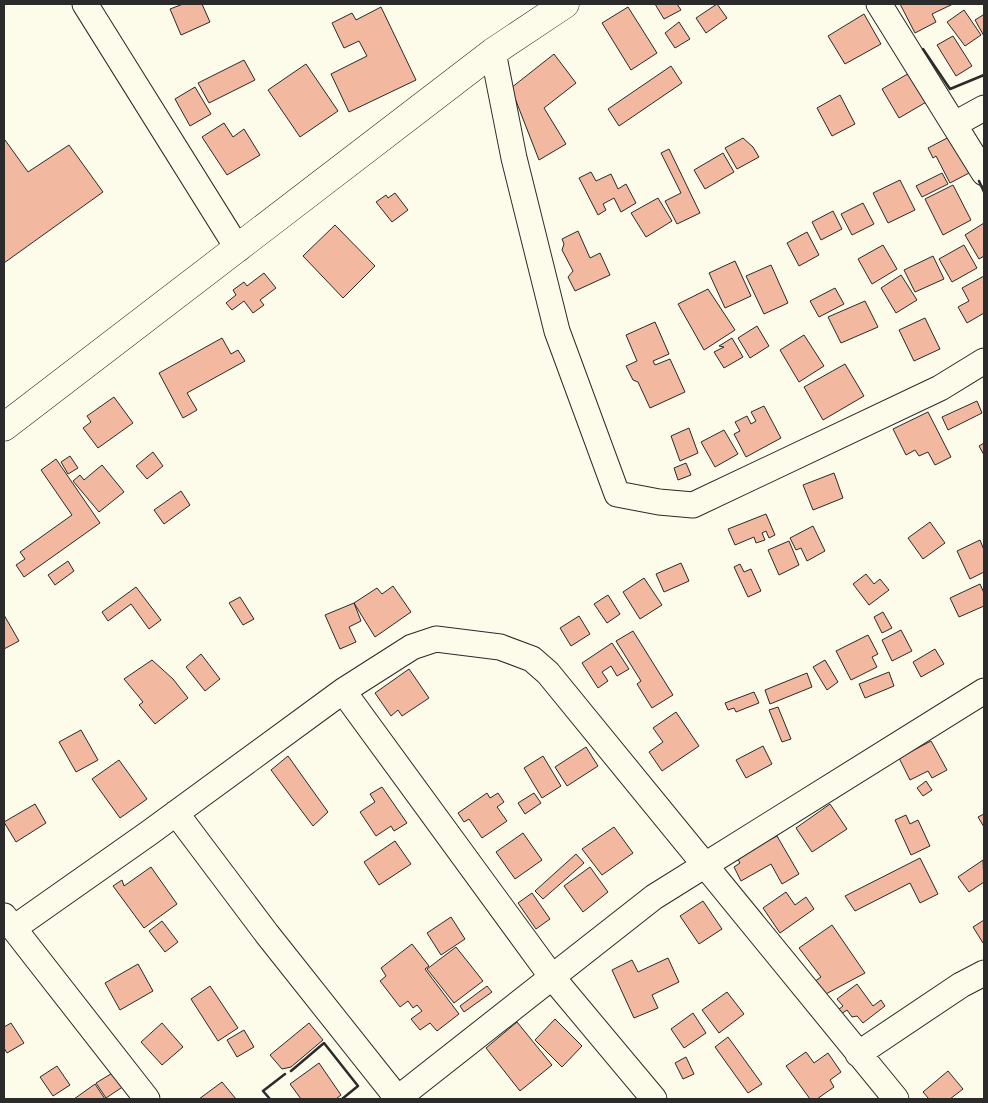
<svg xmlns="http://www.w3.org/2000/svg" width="988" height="1103" font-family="Signika,sans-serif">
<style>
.building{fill:#f2b8a0;stroke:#2b2b2b}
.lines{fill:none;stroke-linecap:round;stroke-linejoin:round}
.minor-casing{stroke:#2b2b2b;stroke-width:27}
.major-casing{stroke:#2b2b2b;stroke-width:29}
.minor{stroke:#fdfbea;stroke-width:25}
.major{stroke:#fdfbea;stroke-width:28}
.wall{stroke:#2b2b2b;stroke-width:2.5}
</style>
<rect width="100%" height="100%" fill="#fdfbea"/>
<!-- building -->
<path class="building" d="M183,4H202L210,22L181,35L170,9Z
M655,4H677L681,10L664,19Z
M717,4L727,18L706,33L696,18Z
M900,4H953L932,14L936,22L915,33Z
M381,7L416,80L349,112L331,74L367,56L359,41L344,48L332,23L352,13L356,20Z
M628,7L657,53L631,70L602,23Z
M964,10L981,35L965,46L947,22Z
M864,14L881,44L845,64L828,36Z
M983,15L984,16V36L975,20Z
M679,22L690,39L675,48L665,33Z
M953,36L972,66L956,76L937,45Z
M554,54L576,83L544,108L566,144L539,160L511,88Z
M244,60L255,80L209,103L198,83Z
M306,64L338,111L300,137L268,90Z
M671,66L682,83L619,126L608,109Z
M911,72L928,101L899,118L882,89Z
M195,87L211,114L190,126L175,99Z
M840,95L855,124L832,136L817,108Z
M224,123L233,137L244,129L260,155L227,175L202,137Z
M951,136L969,173L950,183L936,156L933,158L928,148Z
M743,138L753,147L759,157L737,169L725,148Z
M5,140L28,172L69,145L103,192L4,263V141Z
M669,149L700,213L677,224L665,201L681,193L661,153Z
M723,153L734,172L705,189L694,170Z
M591,172L596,181L611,174L618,189L626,184L636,203L621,212L614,198L603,204L606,210L598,215L579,178Z
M942,173L948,184L922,197L916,186Z
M900,180L915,210L888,223L873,193Z
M953,185L971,220L943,235L925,199Z
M395,193L408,210L392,222L376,202L386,195L388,198Z
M658,198L672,221L646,237L631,213Z
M863,203L874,224L852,235L841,214Z
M833,211L842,229L821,240L812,222Z
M984,223V256L979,259L965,235Z
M335,225L375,266L343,298L303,256Z
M578,231L590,258L600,253L610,275L575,291L568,277L573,271L562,250L564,244L562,239Z
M807,232L819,255L799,266L787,243Z
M883,245L897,269L872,284L858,259Z
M964,245L977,268L952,282L939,259Z
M933,256L944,279L915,292L904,270Z
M735,261L751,296L725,308L709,273Z
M771,265L788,303L764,314L746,276Z
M264,273L276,288L260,300L264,305L253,313L244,301L232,310L226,303L236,295L233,290L244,282L247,286Z
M901,275L917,300L896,313L881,288Z
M984,276V313L967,323L958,307L969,301L962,288Z
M835,288L844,304L819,317L810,301Z
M708,289L735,330L704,350L678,304Z
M865,301L878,327L841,343L828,317Z
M925,318L940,349L914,361L899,330Z
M655,322L669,354L653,361L655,365L670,359L685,392L650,408L638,382L633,380L626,366L637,361L626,335Z
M757,326L769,346L750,358L738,338Z
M804,335L824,366L799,382L780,350Z
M222,338L231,354L238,350L245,361L187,393L197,410L183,418L159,373Z
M732,338L743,357L724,368L714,352L724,347L719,346Z
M845,364L864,396L823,420L804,387Z
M114,397L133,423L98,448L83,428L91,422L87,416Z
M977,401L982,413L948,430L942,417Z
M764,406L781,438L746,457L734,434L740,431L735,422L747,416L751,424L756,421L751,412Z
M928,412L951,457L935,465L928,452L919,456L915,450L906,455L893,429Z
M689,428L698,453L680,461L671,436Z
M724,430L738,454L715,467L701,442Z
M984,443V455L979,446Z
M153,452L163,466L147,479L136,466Z
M70,456L78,468L68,474L61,462Z
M56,459L100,523L24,577L16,565L25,559L20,552L72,515L41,470Z
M686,463L691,475L678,480L674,468Z
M102,465L124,492L99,512L73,481L80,475L84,480Z
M834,473L843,498L813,510L803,485Z
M181,491L190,505L164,524L154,510Z
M766,514L775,535L769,538L766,531L762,533L765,540L756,543L754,537L735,545L728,529Z
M930,522L945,543L923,559L908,538Z
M813,526L825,551L807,561L801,548L796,550L790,538Z
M980,540L984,550V572L970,579L957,551Z
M789,541L799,565L779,575L768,550Z
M68,561L74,571L55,585L48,575Z
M681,563L689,581L664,592L656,574Z
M740,564L744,572L751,569L761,591L748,597L734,567Z
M866,574L874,584L880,579L889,590L869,605L853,584Z
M644,578L662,605L640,619L623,592Z
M980,584L984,593V606L959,617L950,598Z
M393,586L411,612L375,637L354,603L377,588L382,594Z
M136,587L161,620L149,629L131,604L108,621L102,612Z
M608,595L620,614L607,623L594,604Z
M240,597L254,619L243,625L229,603Z
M354,603L361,621L349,627L356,642L340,649L325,615Z
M883,612L892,628L882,633L874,617Z
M4,615L19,641L4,649Z
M579,616L590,634L571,646L560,628Z
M901,630L912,651L892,661L882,640Z
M633,631L673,695L652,708L637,684L641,681L616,641Z
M868,635L878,654L872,657L877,667L851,680L836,651Z
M612,643L629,669L617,676L611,666L602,672L608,681L598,688L582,663Z
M935,649L944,664L921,677L913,662Z
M201,654L220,679L205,691L186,667Z
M152,660L173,679L188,698L155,724L139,705L143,702L124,679Z
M825,660L838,682L827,690L813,667Z
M409,669L429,698L402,716L398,710L391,716L375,693Z
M889,672L894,686L865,698L859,684Z
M807,673L812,687L770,704L765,690Z
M754,692L759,703L736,712L734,708L728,710L725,703Z
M778,707L791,739L782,742L769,710Z
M676,712L699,746L662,771L649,752L663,742L653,728Z
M81,730L98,760L76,772L59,742Z
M931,741L947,770L932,778L928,771L910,780L899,758Z
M763,746L772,764L746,778L736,760Z
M586,747L598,766L567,786L555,767Z
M288,756L328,812L313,826L271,770Z
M543,756L561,786L542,798L524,768Z
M119,760L147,799L120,818L92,779Z
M926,781L932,790L923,796L917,788Z
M382,787L407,823L394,831L391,826L376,836L360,812L375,802L370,794Z
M487,793L490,798L498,793L504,802L497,807L507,821L482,838L469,819L464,822L458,813Z
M534,793L541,803L525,814L518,803Z
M35,804L46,823L16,842L4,822Z
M830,804L847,829L812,852L796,828Z
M984,814V827L978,817Z
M906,815L910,824L918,820L930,846L911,855L895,820Z
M614,827L633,853L602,875L582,849Z
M523,833L542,860L515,879L496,852Z
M777,836L799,874L782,884L771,864L741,881L734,867L740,863L736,856Z
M395,841L411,864L379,885L364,862Z
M576,854L584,863L543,899L535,891Z
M920,858L938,894L920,903L910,883L855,911L845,896Z
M983,860L984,882L969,892L958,877Z
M151,867L177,904L144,928L113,886L122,880L124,886Z
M590,867L608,892L583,912L564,886Z
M786,892L795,905L806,897L814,909L780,933L763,908Z
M532,893L550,919L536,929L518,903Z
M703,901L722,929L699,944L680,916Z
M451,917L465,939L441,955L427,933Z
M984,920V942L983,943L973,927Z
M162,921L178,942L165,952L149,931Z
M832,925L865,973L824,995L814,982L821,977L799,948Z
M412,944L429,966L425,969L459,1014L437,1031L430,1023L420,1030L411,1019L422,1011L417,1005L413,1008L408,1001L400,1007L380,981L386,976L381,968Z
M456,947L483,981L454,1003L427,969Z
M668,958L679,982L652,995L658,1008L634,1018L612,970L632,960L638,972Z
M138,964L153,991L120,1010L105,983Z
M857,984L873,1006L881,1000L885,1006L863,1023L857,1016L852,1017L847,1010L841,1014L838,1010L843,1006L837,999Z
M210,986L238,1028L218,1041L191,999Z
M487,986L492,992L464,1012L460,1006Z
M727,992L744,1014L719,1033L702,1010Z
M693,1013L706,1033L684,1048L671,1029Z
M555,1019L582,1046L562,1067L535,1040Z
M517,1022L552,1065L520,1091L486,1048Z
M11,1023L24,1043L7,1053L4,1048V1027Z
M162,1023L183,1047L162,1065L141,1042Z
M309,1023L323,1040L291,1067L282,1069L270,1055Z
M244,1030L254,1047L237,1057L227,1040Z
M728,1037L762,1084L748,1093L715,1047Z
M806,1052L814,1063L828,1053L841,1072L830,1080L834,1087L817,1099H810L786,1066Z
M686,1057L694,1074L683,1079L675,1063Z
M319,1063L341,1095L336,1099H301L290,1084Z
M57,1066L70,1085L53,1096L40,1077Z
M948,1071L963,1089L950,1099H929L923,1092Z
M114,1072L124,1086L106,1098L96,1083Z
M222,1082L236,1099H199Z
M95,1084L105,1099H74Z"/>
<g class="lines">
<defs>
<path id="minor" d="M85,4L238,249
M879,4L984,173
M493,52L514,158L557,331L617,494L659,502L693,505L940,388L984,361
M955,124L984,108
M343,691L552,977L654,1099
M176,813L267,934L398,1099
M4,916L147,1099
M14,928L149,833L343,691L412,647L436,639L500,647L532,659L548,673L896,1099
M858,1054L961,985L984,973
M397,1099L654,897L984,691"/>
<path id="major" d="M4,427L493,52L565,4"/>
</defs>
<!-- minor casing -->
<use href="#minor" class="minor-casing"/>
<!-- major casing -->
<use href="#major" class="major-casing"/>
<!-- minor -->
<use href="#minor" class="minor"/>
<!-- major -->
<use href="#major" class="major"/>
<!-- wall -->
<path class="wall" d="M923,49L950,89L984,75
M979,181L984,192
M291,1071L324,1043L358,1086L342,1099
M270,1099L263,1091L285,1074"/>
</g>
<!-- border -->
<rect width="988" height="1103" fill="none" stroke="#2b2b2b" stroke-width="10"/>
</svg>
